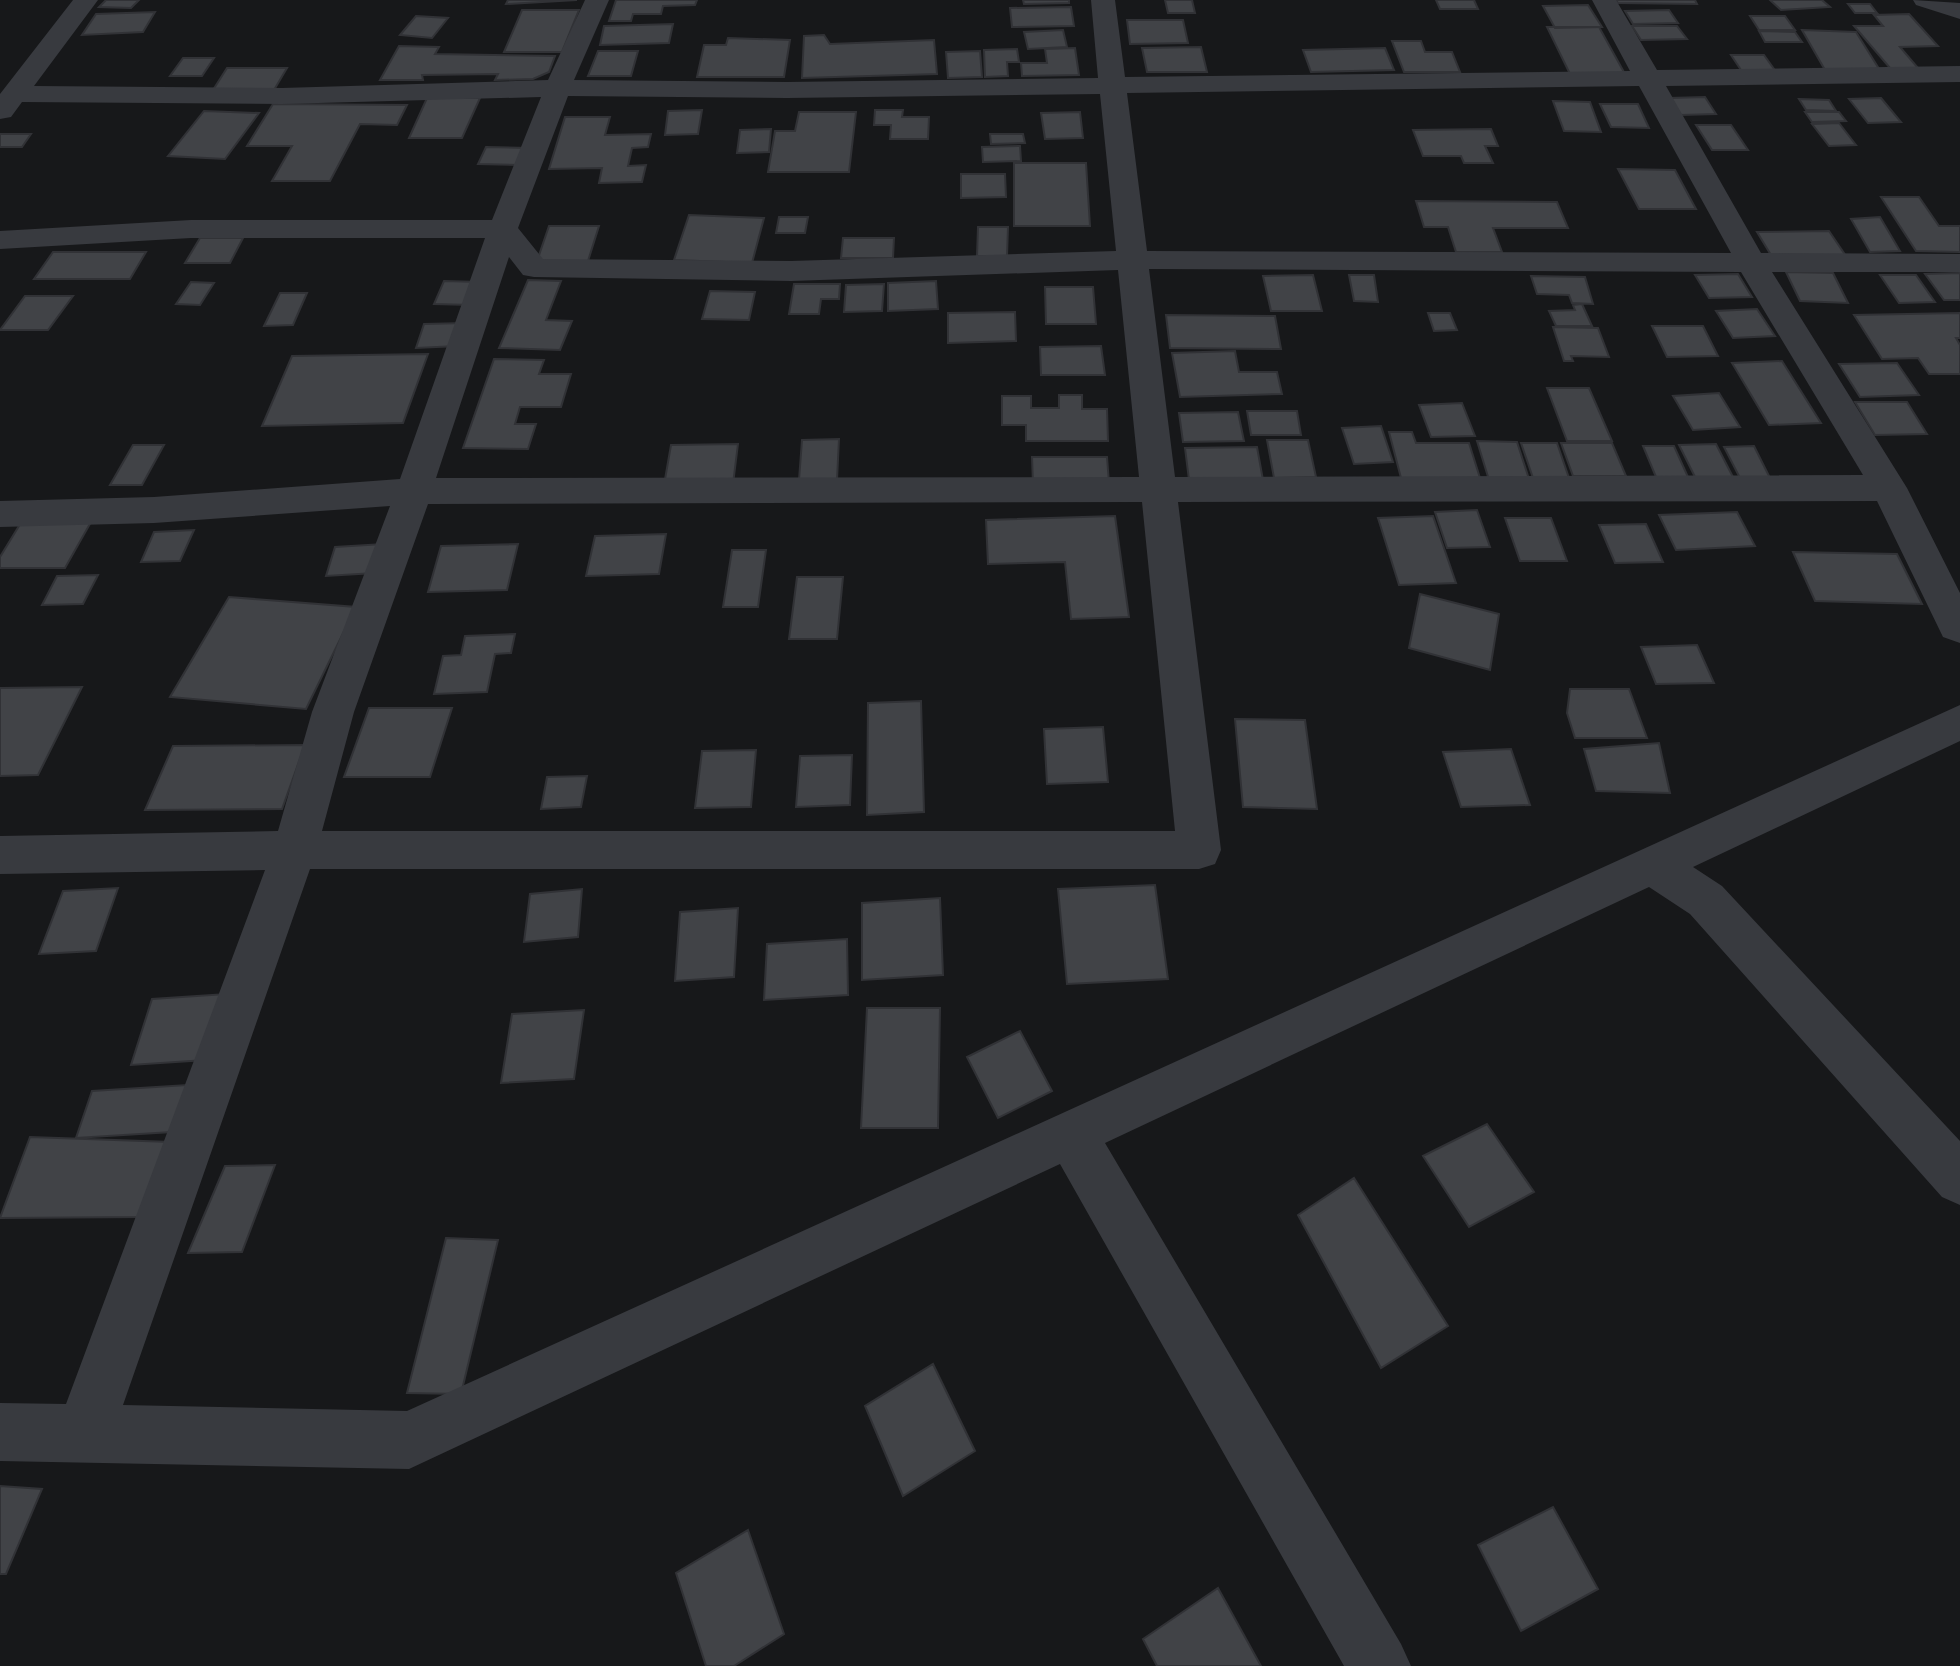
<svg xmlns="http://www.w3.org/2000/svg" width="1960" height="1666" font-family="Commissioner,sans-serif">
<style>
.building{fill:#414347;stroke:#313236;stroke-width:2}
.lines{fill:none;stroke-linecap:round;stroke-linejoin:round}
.minor{fill:#383a3f;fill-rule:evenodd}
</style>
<rect width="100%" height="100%" fill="#17181a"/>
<!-- building -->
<path class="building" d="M106,0H139L131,8L99,7Z
M508,0H577L506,4Z
M616,0H697L695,5L663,6L661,14H633L631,21H609Z
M1023,0H1069V3L1024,4Z
M1165,0H1192L1195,13H1168Z
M1436,0H1474L1478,9H1440Z
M1616,0H1695L1697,4L1618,3Z
M1770,0H1822L1830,7L1781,10Z
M1848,4H1870L1877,13H1855Z
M1588,5L1602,27L1555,28L1543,6Z
M1071,7L1074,26L1012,27L1010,8Z
M522,10H579L562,52H504Z
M1669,10L1678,23L1633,24L1625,11Z
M155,12L143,32L82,35L96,14Z
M1909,14L1938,46L1900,47L1918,68H1890L1854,26H1883L1874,15Z
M416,16L448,18L432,38L400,35Z
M1750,16H1785L1795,30H1759Z
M1127,20H1183L1188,43L1130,44Z
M673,24L669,43L600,45L604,26Z
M1632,26H1677L1687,39L1641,40Z
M1547,27H1599L1625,74H1570Z
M1063,30L1067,47L1028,49L1024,32Z
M1802,30L1856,32L1881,72L1825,70Z
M1759,31L1795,32L1802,42H1765Z
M824,35L830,44L934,40L937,74L802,78L804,36Z
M728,38L790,40L784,77H697L704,45H726Z
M1392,41H1421L1425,52H1452L1460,72H1404Z
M399,46L439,47L435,54L555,56L549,72L533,79L495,80L498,74L422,75L423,80H380Z
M1201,47L1207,72H1147L1142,48Z
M1075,48L1079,75L1022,76L1021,63H1047L1045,49Z
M1385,48L1394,70L1311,72L1303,50Z
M1017,49L1019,62H1007L1008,76L985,77L984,50Z
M598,51H638L631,76H588Z
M980,51L982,77L948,78L946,52Z
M1731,55H1764L1779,76H1745Z
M183,58H214L202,76H170Z
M227,68H287L274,90H213Z
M1705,97L1716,114L1681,115L1670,98Z
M427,98H480L462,138H409Z
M1881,98L1901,122L1868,123L1849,99Z
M1799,99L1829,100L1836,111L1806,110Z
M1553,101L1590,102L1601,132L1564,131Z
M273,104L407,105L397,125L360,124L330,181H272L292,146H247Z
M1600,104H1638L1649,128L1611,127Z
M702,110L698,134L665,135L668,111Z
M875,110H903L902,117H929L928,139H890L891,125H874Z
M204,111L259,113L225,159L168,156Z
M799,112H856L849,172H768L775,131H795Z
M1080,112L1083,138L1045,139L1041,113Z
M1805,112H1839L1846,121L1812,122Z
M565,117H610L605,135L651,134L648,147L632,148L628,166L646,165L642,182L599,183L602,168L549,169Z
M1839,123L1856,145L1829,146L1812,124Z
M1696,125H1731L1748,150H1712Z
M771,129L769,152L737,153L740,130Z
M1491,129L1498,146H1485L1493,163H1464L1461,156H1423L1413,130Z
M0,134H31L22,147H0Z
M990,134H1023L1025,143L991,144Z
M1020,146L1021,161L983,162L982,147Z
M486,147L527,148L520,165L478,164Z
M1014,163H1086L1090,226H1014Z
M1618,169L1675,170L1696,209H1639Z
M961,174H1005L1006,197L961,198Z
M1881,197H1919L1939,226H1960V252L1916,251Z
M1416,201L1557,202L1568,228H1493L1502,252H1456L1448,227H1424Z
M689,215L764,218L752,263L674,260Z
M779,217H808L805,233H776Z
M1880,217L1900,251L1870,252L1851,219Z
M549,226H599L588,261H537Z
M978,227H1008L1007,256H977Z
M1829,231L1848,259L1774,260L1757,232Z
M200,238H243L230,263H185Z
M843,238H894L893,258H841Z
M53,252H146L130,279H34Z
M1786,272L1833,273L1848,303L1800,301Z
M1960,273V300H1944L1925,274Z
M1738,274L1752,297L1709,298L1695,275Z
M1313,275L1322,311H1271L1263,276Z
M1349,275H1374L1378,302L1354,301Z
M1880,275H1916L1935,302L1899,303Z
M1531,276L1585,277L1593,304L1572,303L1569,295L1537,294Z
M528,280L561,281L546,320L572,321L560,350L499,348Z
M444,281L480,282L471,305L434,304Z
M936,281L938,309L888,311V283Z
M191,282L214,283L200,305L176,304Z
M794,284H840L839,299H821L819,314H789Z
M884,284L882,311L844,312L846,285Z
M1045,287H1093L1096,324H1046Z
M710,291L755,292L749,320L702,319Z
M280,293H307L293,325L264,326Z
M25,296H73L48,330H0Z
M1582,304L1592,326H1556L1549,311L1575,310L1573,305Z
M1757,309L1775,336L1733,338L1716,311Z
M1015,312L1016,341L948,343V313Z
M1428,313H1450L1457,330L1434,331Z
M1960,313V338H1956L1960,345V374H1929L1918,358L1882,359L1854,315Z
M1166,315L1275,316L1281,349L1170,348Z
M465,323L458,346L416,348L424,324Z
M1652,326H1703L1718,356L1667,357Z
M1553,327L1598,328L1609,357L1571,356L1573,361H1564Z
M1101,346L1105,375H1041L1040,347Z
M1235,351L1239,372H1277L1282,394L1180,397L1172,353Z
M428,354L403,423L262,426L292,356Z
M494,359L544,360L539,374H571L561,407H520L515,424H536L528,449L463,448Z
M1782,361L1821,423L1769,425L1732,363Z
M1897,363L1919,395L1860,397L1839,364Z
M1547,388H1589L1612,441H1567Z
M1719,393L1740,427L1693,430L1673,396Z
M1059,395H1082V409H1107L1108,441H1026V425H1002V396H1031V408H1059Z
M1855,402H1907L1927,434L1875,435Z
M1462,403L1475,436L1431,437L1419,405Z
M1247,411H1297L1301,435H1251Z
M1238,412L1244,441L1183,442L1179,413Z
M1381,426L1393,462L1354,464L1342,428Z
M1389,432H1412L1416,443H1469L1480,478H1401Z
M839,439L837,480H799L802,440Z
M1267,440H1308L1316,477L1274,478Z
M1477,441L1517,442L1529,479L1489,480Z
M1521,443H1557L1569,478H1533Z
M1561,443H1612L1626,476H1573Z
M738,444L733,484L664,485L671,445Z
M1716,444L1734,479H1696L1679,445Z
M133,445H164L142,485H110Z
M1643,446H1674L1688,477H1656Z
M1754,446L1771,480H1741L1724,447Z
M1257,447L1263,480H1189L1185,448Z
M1032,457H1107L1109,483L1033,484Z
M1477,510L1490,547L1447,548L1435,512Z
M1737,512L1755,546L1676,550L1659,515Z
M1115,516L1129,617L1071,619L1065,562L988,564L986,520Z
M1433,516L1456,583L1399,585L1378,518Z
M1505,518H1551L1567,561H1520Z
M22,521L91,522L65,568H0V557Z
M1646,524L1663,562L1615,563L1599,525Z
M194,530L180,561L141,562L154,532Z
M666,534L659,574L586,576L595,536Z
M383,544L375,573L326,576L335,547Z
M518,544L507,590L428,592L441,546Z
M732,550H766L758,607H723Z
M1793,552L1897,554L1922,604L1815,601Z
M98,575L83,604L42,605L57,576Z
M797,577H843L837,639H789Z
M1420,594L1499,614L1490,670L1409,648Z
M229,597L356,607L306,709L170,697Z
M515,634L511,653L495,654L487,692L434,694L443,656L461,655L465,636Z
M1697,645L1714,683L1656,684L1641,647Z
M82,687L38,775L0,776V688Z
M1570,689H1629L1647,738H1575L1567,713Z
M921,701L924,812L867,815L868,703Z
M369,708H452L430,777H344Z
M1235,719L1305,720L1317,809L1243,807Z
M1103,727L1108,782L1047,784L1044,729Z
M1659,743L1670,793L1596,791L1584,749Z
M305,745L282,809L145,810L173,746Z
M1511,749L1530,805L1461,807L1443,752Z
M756,750L751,807L695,808L702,751Z
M852,755L850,805L796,807L800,756Z
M587,776L581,807L541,809L547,777Z
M1155,885L1168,979L1067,984L1058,889Z
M118,888L96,951L39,954L63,891Z
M582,889L578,937L524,942L530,894Z
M940,898L943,975L862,980V903Z
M738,908L734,977L675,981L680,912Z
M847,939L848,995L764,1000L767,944Z
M226,994L206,1060L131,1065L152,999Z
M867,1008H940L938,1128H861Z
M584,1010L574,1079L501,1083L512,1014Z
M1020,1031L1052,1091L998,1118L967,1057Z
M187,1085L172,1132L76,1138L92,1091Z
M1487,1124L1534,1192L1469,1227L1423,1156Z
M30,1137L171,1142L141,1217L0,1218Z
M275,1165L242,1252L188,1253L225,1166Z
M1354,1178L1448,1326L1381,1368L1298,1215Z
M446,1238L498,1240L461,1394L407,1393Z
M933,1364L975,1451L903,1496L865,1406Z
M0,1486L42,1489L6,1574H0Z
M1553,1507L1598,1589L1521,1631L1478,1545Z
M748,1530L784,1634L734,1666H706L676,1573Z
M1218,1588L1261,1666H1157L1143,1639Z"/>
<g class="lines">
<!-- minor -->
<path class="minor" d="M73,0H98L34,86L282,88L548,80L585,0H609L574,80L787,82L1098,78L1091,0H1115L1125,77L1630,71L1592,0H1616L1657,70L1960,66V82L1666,86L1761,253L1960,254V272H1772L1907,488L1960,593V643L1943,637L1877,501L1178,502L1221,850L1215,864L1199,869H310L123,1405L407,1411L1960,705V741L1693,867L1722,886L1960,1141V1205L1942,1197L1690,914L1649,887L1105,1143L1401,1644L1411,1666H1344L1060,1164L409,1469L0,1461V1403L66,1404L265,870L0,874V836L278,831L312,712L390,506L154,523L0,527V501L154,497L400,479L485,238H191L0,249V231L191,220H492L541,97L282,104L22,102L11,117L0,119V94ZM1639,86L1731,253L1147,251L1127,93ZM1100,94L1116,251L791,261L543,259L518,228L568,96L787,98ZM509,257L523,275L534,277L791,281L1118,270L1139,477L436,478ZM1149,269L1741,272L1863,475L1175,477ZM1142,502L1175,831H322L354,712L428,504Z
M1913,0L1960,3V19L1916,5Z"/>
</g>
</svg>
